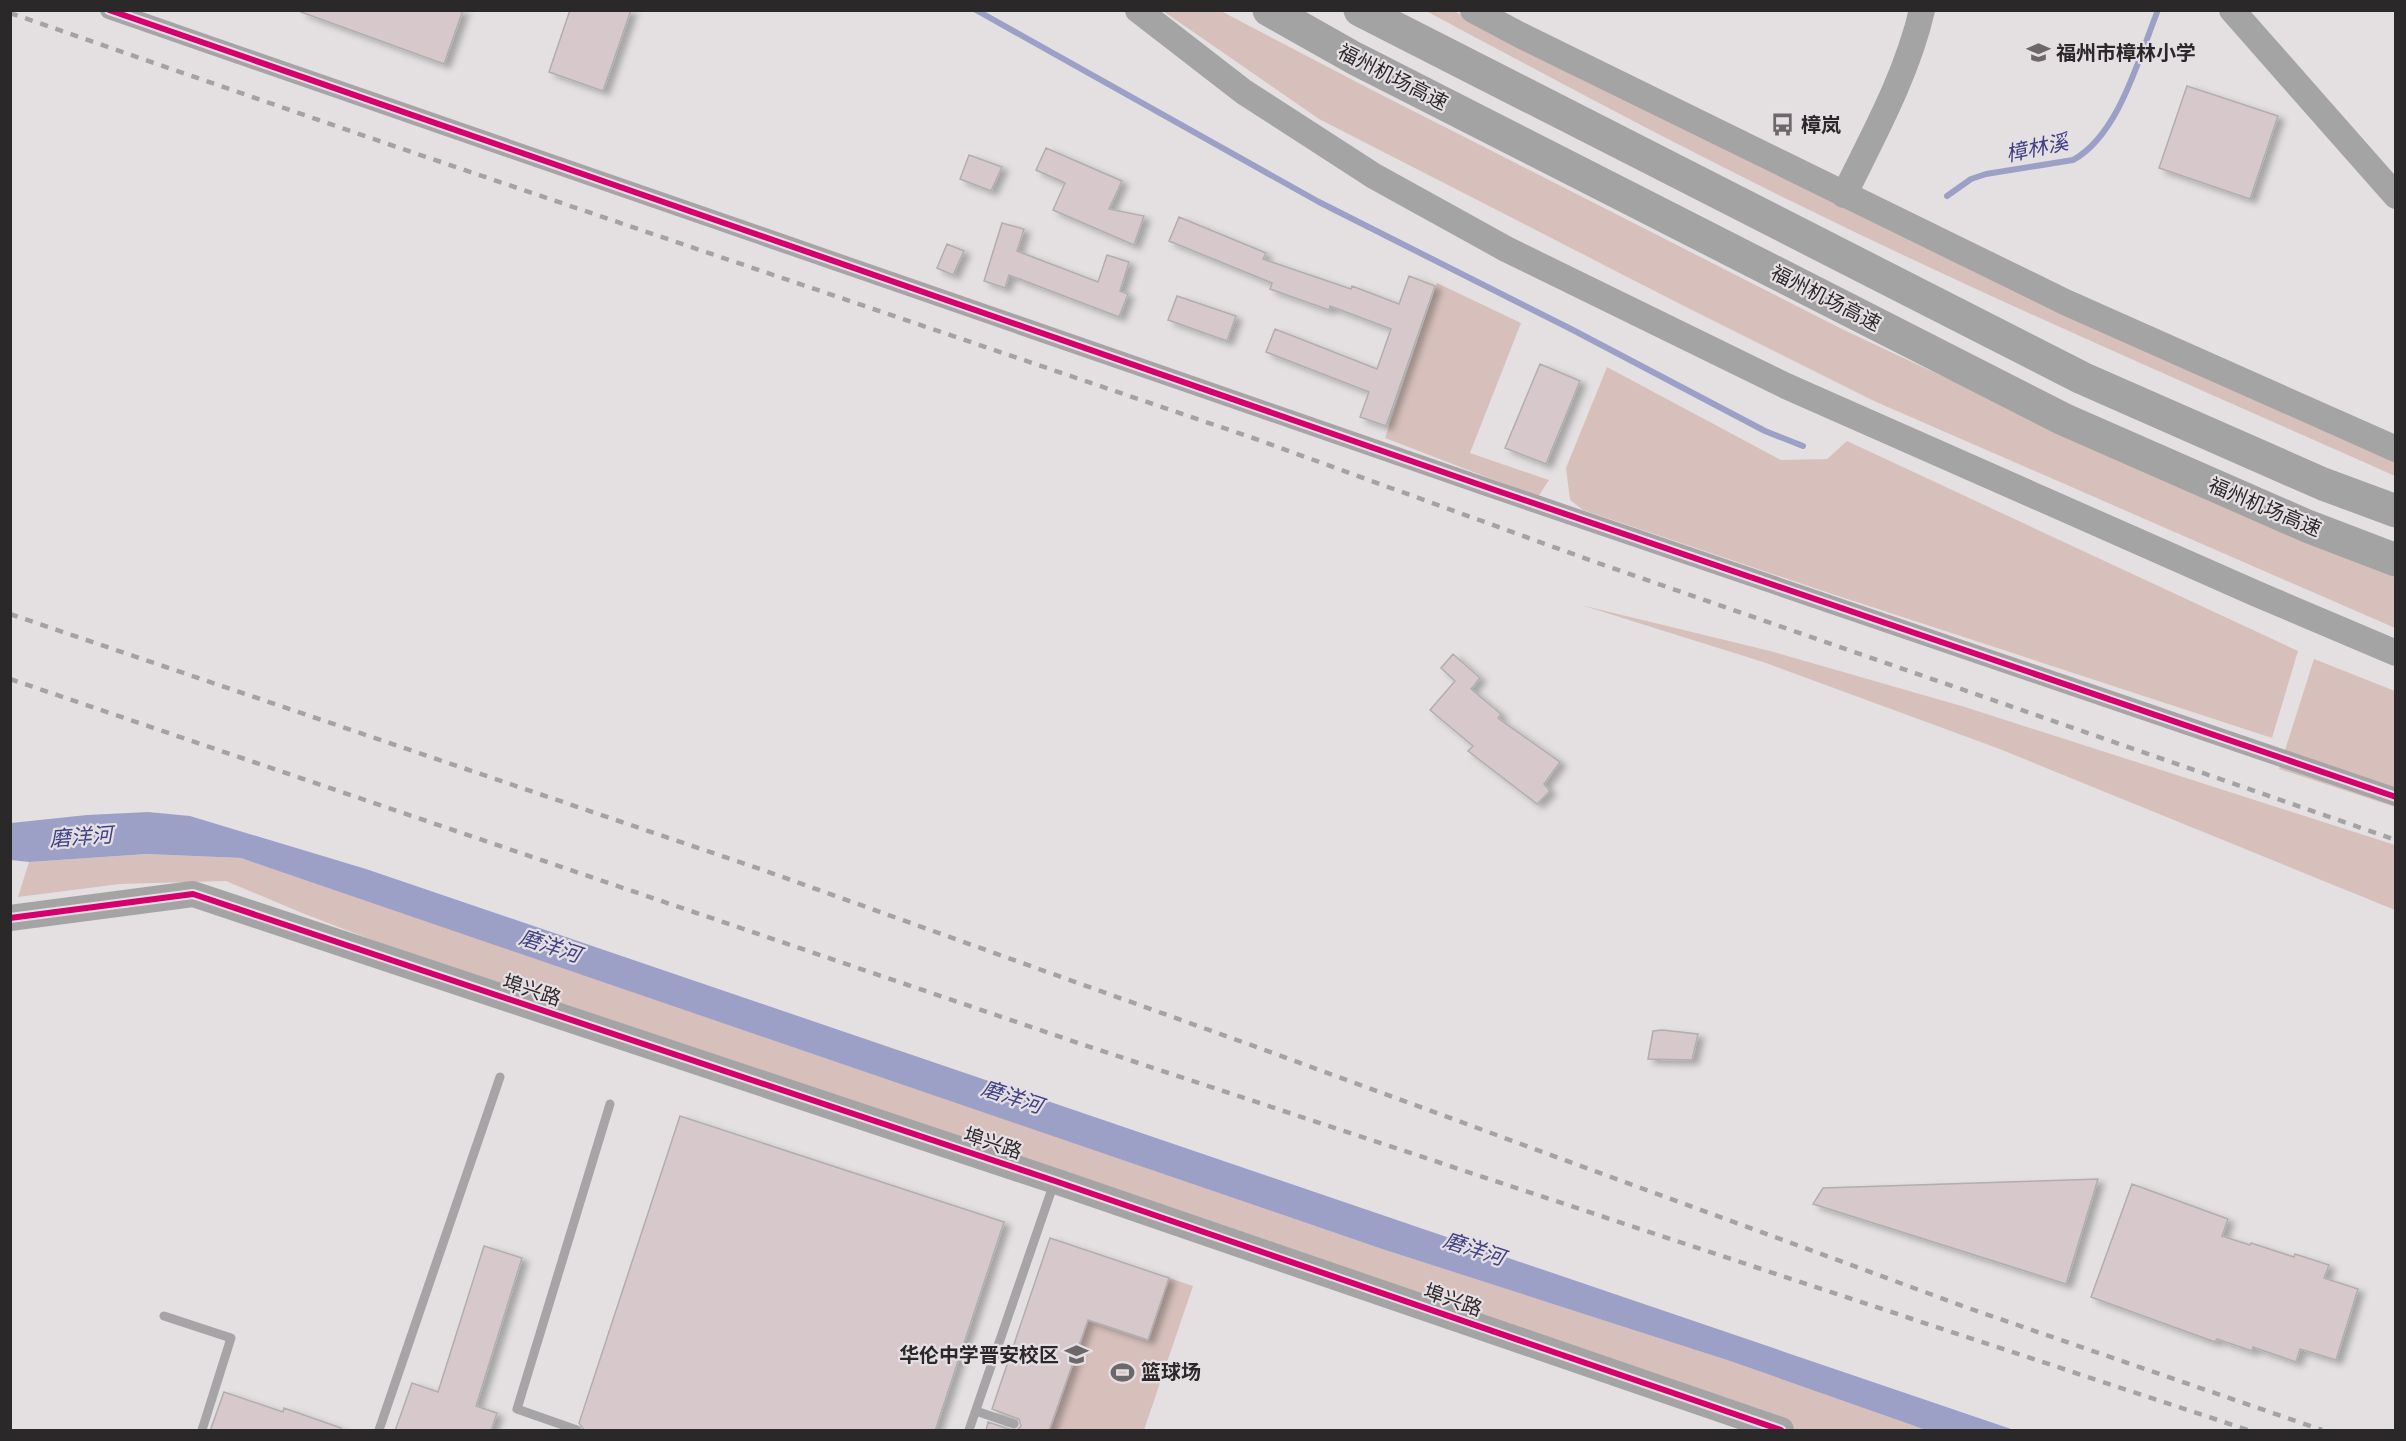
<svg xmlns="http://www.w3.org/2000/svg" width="2406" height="1441" font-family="Montserrat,'Noto Sans SC',sans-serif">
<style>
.green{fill:#d7c0bb}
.water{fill:#9da0c6}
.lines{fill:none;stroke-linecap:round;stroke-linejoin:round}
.stream{stroke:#9da0c6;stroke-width:6}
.building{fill:#d6c8cb;stroke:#b1aeaf;stroke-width:1.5;filter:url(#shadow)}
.lane{stroke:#a6a4a6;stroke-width:9}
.street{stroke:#a6a4a6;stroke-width:18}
.secondary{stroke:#a5a4a5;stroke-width:26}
.highway{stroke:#a4a3a3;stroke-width:33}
.rail{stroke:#a4a3a4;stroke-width:4.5;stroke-dasharray:8 8;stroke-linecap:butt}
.cycleway-casing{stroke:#e5dfe3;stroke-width:10}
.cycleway{stroke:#d6006c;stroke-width:6}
.labels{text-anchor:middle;stroke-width:4.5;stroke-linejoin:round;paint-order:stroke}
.poi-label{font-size:20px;font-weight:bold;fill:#2b282a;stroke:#e5dfe3;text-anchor:start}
.street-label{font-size:20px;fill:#2b282a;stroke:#e5dfe3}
.water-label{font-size:21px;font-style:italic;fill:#3f4184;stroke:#e5dfe3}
</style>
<defs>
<filter id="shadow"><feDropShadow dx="6" dy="4" stdDeviation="3" flood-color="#0004"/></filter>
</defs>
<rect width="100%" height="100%" fill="#e4e0e2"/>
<!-- green -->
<path class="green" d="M1163,11H1221L1370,89L1844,330L2040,422L2395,577V628L1874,401L1680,304L1319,119Z
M1426,11H1454L1547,59L2395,459V476C2195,387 1992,300 1795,203C1670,142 1548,76 1426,11Z
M1437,283L1521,323L1470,453L1549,480L1538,497L1385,438Z
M1607,367L1781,460L1827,459L1847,441L2298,651L2272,738L1829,593L1583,510L1570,500L1566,468Z
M1581,605L1770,651L1965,707L2395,845V910L1997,748L1763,662Z
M2314,659L2395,691V807L2279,769Z
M147,854L241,858L314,882L1382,1249L1730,1361L1926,1430H1795L466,976L302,913L226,881L120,884L18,897L29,862Z
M1169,1278L1193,1286L1144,1430H1050L1088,1320L1148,1340Z"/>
<!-- water -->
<path class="water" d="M148,812L190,816L366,869L2014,1430H1926L1730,1361L1382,1249L241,858L147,854L29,862L11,860V823L87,815Z"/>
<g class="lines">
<!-- stream -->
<path class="stream" d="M976,10L1319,202L1571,329L1765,431L1803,446
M1947,196L1971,179L1986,174L2073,160C2119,135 2139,57 2158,10"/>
</g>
<!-- building -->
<path class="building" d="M302,10H463L444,64L301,12Z
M570,10H631L603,91L549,72Z
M2187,86L2278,116L2250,199L2159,168Z
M1046,148L1122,181L1109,209L1144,216L1134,245L1053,210L1065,183L1036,170Z
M969,155L1002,167L991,191L960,179Z
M1179,217L1266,253L1263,259L1351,289L1352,286L1399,304L1409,276L1435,286L1386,426L1360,417L1369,392L1266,352L1275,329L1377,369L1391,329L1330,306L1329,310L1270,289L1272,283L1169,241Z
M1002,223L1024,229L1017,251L1098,282L1107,255L1129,262L1120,291L1128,294L1119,317L1009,275L1005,288L984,281Z
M947,244L964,251L953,275L937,268Z
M1177,296L1236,316L1227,341L1168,320Z
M1540,364L1580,381L1546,464L1505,448Z
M1453,654L1480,678L1471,689L1501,714L1498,718L1560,762L1544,784L1550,791L1537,804L1468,751L1473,746L1430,710L1455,681L1441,668Z
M1662,1030L1698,1034L1692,1060L1648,1059L1653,1031Z
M680,1116L1004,1222L935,1431L584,1430L579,1423Z
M2098,1179L2066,1284L1813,1204L1823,1188Z
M2132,1184L2228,1219L2222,1236L2250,1245L2251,1243L2294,1257L2295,1254L2329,1265L2324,1278L2358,1289L2336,1360L2300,1349L2296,1362L2253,1347L2252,1351L2217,1339L2215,1342L2091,1297Z
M1050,1238L1169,1278L1148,1340L1088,1320L1049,1431H1016L1021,1426L1019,1419L992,1409Z
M484,1246L522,1258L476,1406L497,1413L491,1431H395L412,1383L438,1392Z
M224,1392L283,1412L284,1408L341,1428L340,1431H210Z
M988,1422L1012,1430V1431H986Z"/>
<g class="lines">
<!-- lane -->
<path class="lane" d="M164,1316L231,1338L202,1430
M976,1411L1014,1424
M379,1430L500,1077
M577,1430L517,1409L610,1104
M969,1430L1054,1183"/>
<!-- street -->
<path class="street" d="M109,10L1495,490L2396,797"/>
<!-- secondary -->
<path class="secondary" d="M1138,10L1244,92L1374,176L1506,249L1786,386L2257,594L2396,653
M1473,10L1522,36L2065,302L2396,449
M2232,10L2396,196
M1844,195C1873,136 1907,75 1922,10
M10,918L193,894L1055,1181L1781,1430"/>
<!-- highway -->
<path class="highway" d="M1269,10L1354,58L2063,419L2307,526L2396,560
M1360,10L2082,378L2323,484L2396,511"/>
<!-- rail -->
<path class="rail" d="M10,13L388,144L1253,438L1595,562L2396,840
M10,614L763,870L1262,1049L1971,1309L2322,1430
M10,679L1084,1045L2248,1430"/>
<defs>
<path id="cycleway" d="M109,10L1495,490L2396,797
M10,918L193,894L1055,1181L1781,1430"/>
</defs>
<!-- cycleway casing -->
<use href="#cycleway" class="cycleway-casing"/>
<!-- cycleway -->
<use href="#cycleway" class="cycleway"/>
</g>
<!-- icons -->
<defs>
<symbol id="school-bare" viewBox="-9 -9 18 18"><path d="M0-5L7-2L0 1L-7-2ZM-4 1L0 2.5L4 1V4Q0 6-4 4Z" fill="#6c686a" stroke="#e5dfe3" stroke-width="2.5" paint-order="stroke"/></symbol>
<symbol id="bus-bare" viewBox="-9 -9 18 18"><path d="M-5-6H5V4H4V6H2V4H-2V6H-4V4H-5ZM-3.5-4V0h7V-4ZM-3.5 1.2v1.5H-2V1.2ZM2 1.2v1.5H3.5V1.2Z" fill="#6c686a" stroke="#e5dfe3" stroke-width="2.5" paint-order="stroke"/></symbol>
<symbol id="stadium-bare" viewBox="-9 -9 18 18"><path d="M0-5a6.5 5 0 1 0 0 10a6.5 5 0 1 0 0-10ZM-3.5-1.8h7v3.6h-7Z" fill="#6c686a" stroke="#e5dfe3" stroke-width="2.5" paint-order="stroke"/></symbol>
</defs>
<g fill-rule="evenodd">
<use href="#school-bare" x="2022" y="36" width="33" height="33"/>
<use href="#bus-bare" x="1766" y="108" width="33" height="33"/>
<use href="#school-bare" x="1060" y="1338" width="33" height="33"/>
<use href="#stadium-bare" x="1106" y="1356" width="33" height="33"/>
</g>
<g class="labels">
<!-- poi labels -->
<g class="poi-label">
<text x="2056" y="60">福州市樟林小学</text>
<text x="1801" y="132">樟岚</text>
<text x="1059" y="1362" text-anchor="end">华伦中学晋安校区</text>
<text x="1141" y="1379">篮球场</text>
</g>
<!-- street labels -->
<g class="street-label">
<text transform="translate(1393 77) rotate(27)" y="7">福州机场高速</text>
<text transform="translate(1826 298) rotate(27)" y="7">福州机场高速</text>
<text transform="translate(2265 507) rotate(23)" y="7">福州机场高速</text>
<text transform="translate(532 990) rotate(18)" y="7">埠兴路</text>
<text transform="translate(993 1143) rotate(18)" y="7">埠兴路</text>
<text transform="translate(1453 1300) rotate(19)" y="7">埠兴路</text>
</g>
<!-- water labels -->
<g class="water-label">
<text transform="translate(2037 148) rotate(-12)" y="7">樟林溪</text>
<text transform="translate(81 837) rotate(-4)" y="7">磨洋河</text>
<text transform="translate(550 946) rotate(18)" y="7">磨洋河</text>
<text transform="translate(1012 1097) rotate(18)" y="7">磨洋河</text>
<text transform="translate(1474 1249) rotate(18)" y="7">磨洋河</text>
</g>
</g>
<!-- border -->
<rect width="2406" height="1441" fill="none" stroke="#2b282a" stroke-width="24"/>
</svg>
